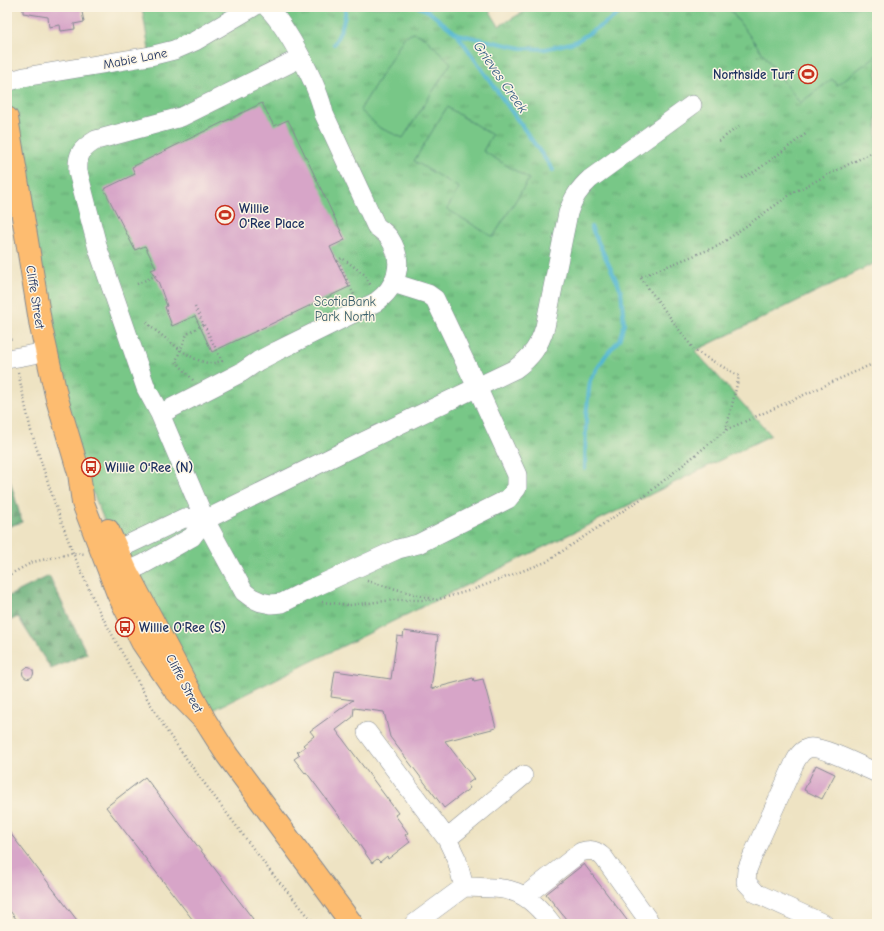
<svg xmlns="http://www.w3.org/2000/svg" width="884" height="931" font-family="'Comic Neue',sans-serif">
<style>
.forest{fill:url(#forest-firs);stroke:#3e6e69}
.park{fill:url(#park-tufts);stroke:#4a7b72}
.pitch{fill:#78c787;stroke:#4a7b72}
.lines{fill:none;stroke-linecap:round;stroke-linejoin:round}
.stream{stroke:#52b7d1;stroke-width:4}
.building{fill:#d7a5c8}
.minor-casing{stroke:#848990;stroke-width:20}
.major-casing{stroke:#848990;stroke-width:24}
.path{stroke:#848990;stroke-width:2.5;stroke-dasharray:1 3;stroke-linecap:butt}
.minor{stroke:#fff;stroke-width:19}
.major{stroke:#fdbc6f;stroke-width:22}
.labels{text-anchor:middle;stroke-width:3;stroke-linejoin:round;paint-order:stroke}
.street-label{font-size:13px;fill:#1b2f5e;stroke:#fcf5e5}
.poi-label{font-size:13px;font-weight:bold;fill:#1b2f5e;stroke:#fcf5e5;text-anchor:start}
.park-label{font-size:13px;fill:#375d6a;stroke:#fcf5e5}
.water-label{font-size:14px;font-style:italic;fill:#2c5880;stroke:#fcf5e5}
</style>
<defs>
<pattern id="forest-firs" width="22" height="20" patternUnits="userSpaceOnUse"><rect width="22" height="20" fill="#62ac74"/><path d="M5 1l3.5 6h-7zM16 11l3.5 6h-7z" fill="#508c62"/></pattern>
<pattern id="park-tufts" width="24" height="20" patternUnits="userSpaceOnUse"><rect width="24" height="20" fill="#78c787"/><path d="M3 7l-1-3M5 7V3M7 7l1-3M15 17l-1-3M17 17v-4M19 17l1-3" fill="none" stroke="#62a272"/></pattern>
</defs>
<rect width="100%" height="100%" fill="#fcf5e5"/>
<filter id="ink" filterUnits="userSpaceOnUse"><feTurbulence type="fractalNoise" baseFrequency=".025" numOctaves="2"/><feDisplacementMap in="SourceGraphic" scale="8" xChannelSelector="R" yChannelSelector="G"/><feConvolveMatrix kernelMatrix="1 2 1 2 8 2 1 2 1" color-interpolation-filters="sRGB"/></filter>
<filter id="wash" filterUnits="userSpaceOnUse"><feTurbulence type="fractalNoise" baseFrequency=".012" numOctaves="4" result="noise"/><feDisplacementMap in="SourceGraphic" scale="16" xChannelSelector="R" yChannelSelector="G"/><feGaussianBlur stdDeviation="0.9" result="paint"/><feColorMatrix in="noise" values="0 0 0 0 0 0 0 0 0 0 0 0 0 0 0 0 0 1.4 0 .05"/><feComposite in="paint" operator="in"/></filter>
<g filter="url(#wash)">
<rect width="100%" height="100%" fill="#eee3c3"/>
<!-- forest -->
<path class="forest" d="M7,470L22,522L7,527Z
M49,576L87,654L51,669L18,617L7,622V597Z"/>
<!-- park -->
<path class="park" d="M142,7H487L499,26L532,7H877V262L695,351L771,435L213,710L206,722L116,550L94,495L79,473L7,118V82L150,56Z"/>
<!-- pitch -->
<path class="pitch" d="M728,7H877V55L837,85L832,79L800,103Z
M414,33L424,37L451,63L403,138L380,128L360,110L405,36Z
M447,107L492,135L483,151L529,179L493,237L447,209L459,188L414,161Z"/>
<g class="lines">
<!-- stream -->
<path class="stream" d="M419,7L428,11L457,34L553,170
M457,34L521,48L545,49L575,42L610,20L628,7
M334,44C340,33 347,19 345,7
M585,469L586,417L590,380L606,355L619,340L624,324L621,290L591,227"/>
</g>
<g id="blocks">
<!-- building -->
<path class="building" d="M23,7H81L84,22L74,24L75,29L61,31L60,25L49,27L48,17L23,13Z
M262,103L274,126L288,120L297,138L345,240L330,247L349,287L212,352L195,316L172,326L165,307L167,306L158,281H157L151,270L156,268L145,246L135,250L104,189L135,174L132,167Z
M404,631L438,636L431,689L473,678L474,681L483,679L496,728L445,741L474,779L467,784L470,788L444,808L390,737L384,712L354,708L353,717L336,730L398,813L395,815L408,833L405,835L410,842L388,859L387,856L380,862L377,859L372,863L348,828L306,772L305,773L294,759L300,755L297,752L305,747L303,745L314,736L310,731L353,700L331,697L335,671L391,679L397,636L403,637Z
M22.5 673a5.5 5.5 0 1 1 11 0a5.5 5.5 0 1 1-11 0Z
M816,765L835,774L822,799L804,790Z
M145,777L253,919L247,924H196L106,807Z
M7,829L80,924H20L7,907Z
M584,864L630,924H570L546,894Z"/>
</g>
</g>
<g filter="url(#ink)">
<use href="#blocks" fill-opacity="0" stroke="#848990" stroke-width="1"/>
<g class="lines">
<defs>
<path id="minor" d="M300,58L181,117L96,140C81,149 77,154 78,172L98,249L146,388L160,414L205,520L244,592L252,598L261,602L271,604L282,603L304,592L398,549L418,544L508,499L517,488V475L477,387L435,299L428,294L393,283
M7,82L24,77L150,56L174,50L195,41L253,7
M7,359L46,352
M160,414L242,372L258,361L277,351L376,302C397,287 405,262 390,239C387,234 381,230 376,226L324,114C318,85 288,28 267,7
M104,556L184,518L205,520
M113,578L142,565L192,537L205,520L365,441L515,369C532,357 539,346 545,327L568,213C573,198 579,189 590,179L692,105
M367,732L447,839L457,860L464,887
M447,839L523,776
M464,887C509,888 523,886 552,924
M525,896L581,852C591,849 596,850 604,858L651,924
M414,924L464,887
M824,924L756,893L746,882L747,870L753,855L794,764C797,758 801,750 809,748C820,745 865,768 877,773"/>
<path id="major" d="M7,118L41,327L57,399L79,473L83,503L118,594L142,642L174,689L206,722
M108,530L127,572L206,722L227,755L352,924"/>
</defs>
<!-- minor casing -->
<use href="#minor" class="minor-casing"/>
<!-- major casing -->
<use href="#major" class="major-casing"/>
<!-- path -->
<path class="path" d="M719,141L739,126
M742,178L756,171L807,133
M337,261L342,258L364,274L371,286
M338,261L354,295
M137,284L159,274
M7,315L11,342
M147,322L152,328C168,339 190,361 209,363C213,363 218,362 222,361L195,307
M18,372L31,431L55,504L73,553L96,605L148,700L168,733L193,768L270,871L315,924
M193,380L176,361L187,334L204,324
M726,430L739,376L695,351L640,277L718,246L794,192L877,150
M7,576L33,562L73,553L85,554
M367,581L436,600L472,590L546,562L641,499L726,430L877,362
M322,602L350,605L394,600H431"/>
<!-- minor -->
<use href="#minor" class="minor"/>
<!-- major -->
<use href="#major" class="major"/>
</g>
</g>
<!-- icons -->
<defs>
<symbol id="stadium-ring" viewBox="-11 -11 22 22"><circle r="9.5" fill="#fcf5e5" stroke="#c8321e" stroke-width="1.5"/><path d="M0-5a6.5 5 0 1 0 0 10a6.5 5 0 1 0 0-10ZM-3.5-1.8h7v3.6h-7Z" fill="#c8321e"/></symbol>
<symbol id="bus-ring" viewBox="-11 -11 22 22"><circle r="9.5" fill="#fcf5e5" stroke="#c8321e" stroke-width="1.5"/><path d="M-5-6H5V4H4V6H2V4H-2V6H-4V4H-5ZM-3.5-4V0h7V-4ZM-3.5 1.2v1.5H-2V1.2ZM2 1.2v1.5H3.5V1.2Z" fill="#c8321e"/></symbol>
</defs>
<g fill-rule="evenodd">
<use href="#stadium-ring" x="797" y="63" width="22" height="22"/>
<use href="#stadium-ring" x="214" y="204" width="22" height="22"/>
<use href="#bus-ring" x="80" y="456" width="22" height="22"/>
<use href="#bus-ring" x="114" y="616" width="22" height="22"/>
</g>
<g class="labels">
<!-- street labels -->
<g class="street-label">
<text transform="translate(135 58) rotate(-11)" y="5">Mabie Lane</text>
<text transform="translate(36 297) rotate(81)" y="5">Cliffe Street</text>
<text transform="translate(185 683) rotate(62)" y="5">Cliffe Street</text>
</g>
<!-- poi labels -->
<g class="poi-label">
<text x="794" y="79" text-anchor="end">Northside Turf</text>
<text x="239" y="213">Willie<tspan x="239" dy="15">O'Ree Place</tspan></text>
<text x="105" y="472">Willie O'Ree (N)</text>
<text x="139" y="632">Willie O'Ree (S)</text>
</g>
<!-- park labels -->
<g class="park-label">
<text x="345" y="306">ScotiaBank<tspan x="345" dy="15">Park North</tspan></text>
</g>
<!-- water labels -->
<g class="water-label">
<text transform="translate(501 77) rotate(55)" y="5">Grieves Creek</text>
</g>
</g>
<!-- margin -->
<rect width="884" height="931" fill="none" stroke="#fcf5e5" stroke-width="24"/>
</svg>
